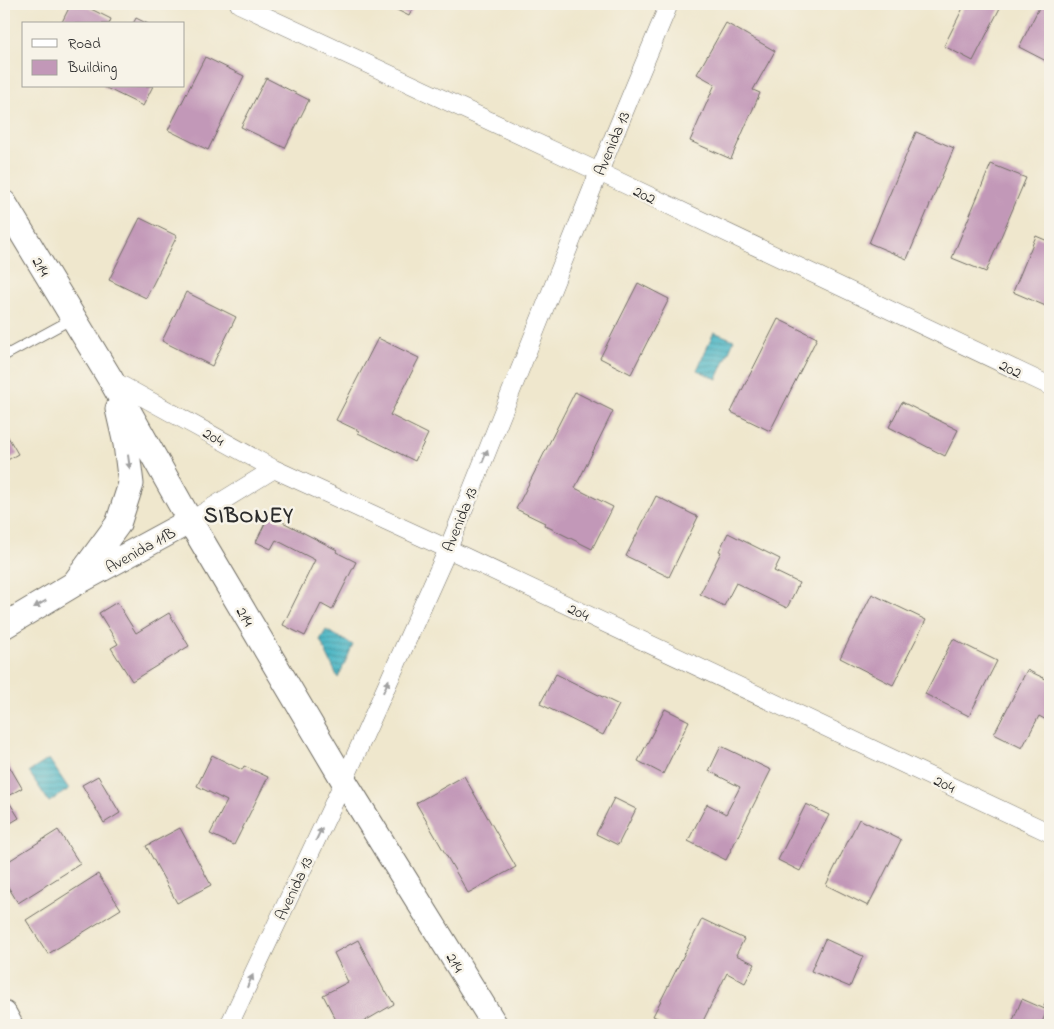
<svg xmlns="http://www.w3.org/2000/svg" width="1054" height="1029" font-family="'Indie Flower',sans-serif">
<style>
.water{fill:url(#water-rules);stroke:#3a7078}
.building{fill:#c298b8}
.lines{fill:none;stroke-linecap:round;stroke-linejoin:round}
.lane-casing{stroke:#706d64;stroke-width:11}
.street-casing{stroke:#706d64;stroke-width:19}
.secondary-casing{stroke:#706d64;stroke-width:27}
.lane{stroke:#fff;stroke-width:9}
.street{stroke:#fff;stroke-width:18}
.secondary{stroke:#fff;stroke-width:25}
.oneway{fill:#a0a0a0}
.labels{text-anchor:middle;stroke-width:5;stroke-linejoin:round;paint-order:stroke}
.street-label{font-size:16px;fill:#2b2b2b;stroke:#f7f3e8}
.district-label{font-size:21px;font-weight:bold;letter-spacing:1px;fill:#2b2b2b;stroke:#f7f3e8}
</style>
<defs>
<pattern id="water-rules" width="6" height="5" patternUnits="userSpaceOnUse" patternTransform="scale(1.25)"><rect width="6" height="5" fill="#48b5c4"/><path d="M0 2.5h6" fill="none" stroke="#3c939f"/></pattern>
</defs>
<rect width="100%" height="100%" fill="#f7f3e8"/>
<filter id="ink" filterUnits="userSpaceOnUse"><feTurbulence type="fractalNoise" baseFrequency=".02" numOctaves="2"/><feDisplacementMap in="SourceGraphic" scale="10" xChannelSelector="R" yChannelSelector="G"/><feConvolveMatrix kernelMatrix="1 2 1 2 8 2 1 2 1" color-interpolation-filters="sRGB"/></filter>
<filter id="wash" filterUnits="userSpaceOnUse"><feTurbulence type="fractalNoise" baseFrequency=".0096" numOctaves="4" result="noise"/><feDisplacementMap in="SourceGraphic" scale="20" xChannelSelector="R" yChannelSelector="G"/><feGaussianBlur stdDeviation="1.12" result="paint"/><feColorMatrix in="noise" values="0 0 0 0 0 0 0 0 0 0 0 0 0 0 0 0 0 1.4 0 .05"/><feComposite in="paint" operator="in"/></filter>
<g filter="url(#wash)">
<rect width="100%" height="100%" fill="#efe7cd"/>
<!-- water -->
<path class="water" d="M714,332L734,340L717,379L697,370Z
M326,630L353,645L338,678L320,640Z
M49,759L69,789L49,802L29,772Z"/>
<g id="blocks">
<!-- building -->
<path class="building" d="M71,4H81L111,19L109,24H61Z
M385,4H415L409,16Z
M965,4H1002L973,61L944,46Z
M1041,4H1050V63L1019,47Z
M136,18L148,24H133Z
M726,23L775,51L753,90L760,93L731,159L690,141L715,84L697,74Z
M205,57L244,76L208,150L168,130Z
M266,78L309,100L285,148L241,127Z
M102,86H153L143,106Z
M916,132L954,148L907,259L869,243Z
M991,164L1026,178L986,272L952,258Z
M140,218L177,236L146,298L109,280Z
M1036,236L1050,242V303L1048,307L1013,292Z
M638,283L669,299L631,374L600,358Z
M186,292L236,317L212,366L162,341Z
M778,319L817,338L770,431L731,412Z
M378,338L419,358L390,415L428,434L415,461L358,433L359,431L336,420Z
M575,392L613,411L575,488L613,507L592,549L544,525L545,523L516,509Z
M902,402L958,430L945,456L889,427Z
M4,430L18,454L4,462Z
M656,496L698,517L669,577L626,556Z
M269,515L337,550L336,552L356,562L332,610L321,604L305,636L283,625L315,560L276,540L271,549L256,542Z
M728,533L780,559L774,571L799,583L787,608L736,583L724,606L700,594L721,552L719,551Z
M872,594L926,620L893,685L840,658Z
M117,602L136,633L169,613L189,646L132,681L111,648L118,644L99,613Z
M953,639L997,661L969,716L925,694Z
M1027,670L1050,681V722L1039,716L1022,748L994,734Z
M556,674L619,705L603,735L540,704Z
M665,709L689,721L663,774L638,761Z
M721,746L771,770L726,860L688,841L707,804L726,814L740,787L709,771Z
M212,755L242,770L244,766L268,777L234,845L210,834L227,801L197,786Z
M4,757L22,788L6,797L19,818L4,827Z
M98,776L120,813L104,823L82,785Z
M464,776L516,867L468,893L416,803Z
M614,798L636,809L618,845L596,834Z
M806,804L829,815L800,871L778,860Z
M859,819L901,840L868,906L826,885Z
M180,828L211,885L177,903L146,846Z
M58,830L80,864L18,903L4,880V864Z
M98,874L121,909L48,954L26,920Z
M702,919L744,939L736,955L755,964L745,983L727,973L701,1025H672L653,1016Z
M825,939L863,956L850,987L811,971Z
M358,940L385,992L386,991L394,1004L358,1025H327L336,1020L323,995L348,982L334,953Z
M1050,990V1009L1044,1006Z
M1022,999L1047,1010L1041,1025H1011Z"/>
</g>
</g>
<g filter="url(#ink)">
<use href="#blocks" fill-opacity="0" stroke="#706d64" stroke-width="1"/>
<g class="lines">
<defs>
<path id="lane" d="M4,356L72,319"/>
<path id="street" d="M239,4L599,172L1050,386
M112,380L274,469L448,549L1050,833
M190,521L274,469
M229,1025L344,781L448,549L599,172L669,4"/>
<path id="secondary" d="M4,203L111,380L190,521L344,781L495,1025
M74,584L118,524L131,484L126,444L118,409
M4,626L74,584L190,521
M4,1014L10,1025"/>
</defs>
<!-- lane casing -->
<use href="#lane" class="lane-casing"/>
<!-- street casing -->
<use href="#street" class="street-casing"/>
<!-- secondary casing -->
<use href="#secondary" class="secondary-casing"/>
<!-- lane -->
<use href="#lane" class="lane"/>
<!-- street -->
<use href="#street" class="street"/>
<!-- secondary -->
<use href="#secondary" class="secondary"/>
</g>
<!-- one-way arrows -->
<defs><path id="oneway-solid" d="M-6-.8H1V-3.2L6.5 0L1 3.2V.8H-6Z" transform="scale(1.25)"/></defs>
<g class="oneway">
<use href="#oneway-solid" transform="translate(485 456) rotate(-68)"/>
<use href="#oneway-solid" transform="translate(129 462) rotate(82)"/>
<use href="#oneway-solid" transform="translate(40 604) rotate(150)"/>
<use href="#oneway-solid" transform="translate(386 686) rotate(-66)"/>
<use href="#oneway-solid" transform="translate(319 834) rotate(-65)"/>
<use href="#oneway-solid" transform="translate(250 981) rotate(-65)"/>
</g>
</g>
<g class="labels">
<!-- street labels -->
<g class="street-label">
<text transform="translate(611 143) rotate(-67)" y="6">Avenida 13</text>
<text transform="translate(645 194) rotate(25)" y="6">202</text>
<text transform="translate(42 266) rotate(59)" y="6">214</text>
<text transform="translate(1011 368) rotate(25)" y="6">202</text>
<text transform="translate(214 436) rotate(29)" y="6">204</text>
<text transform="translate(459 519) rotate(-68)" y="6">Avenida 13</text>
<text transform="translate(140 549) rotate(-29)" y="6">Avenida 11B</text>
<text transform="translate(579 611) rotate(25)" y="6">204</text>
<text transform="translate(246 616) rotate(59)" y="6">214</text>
<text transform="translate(945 783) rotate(25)" y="6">204</text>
<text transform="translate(293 888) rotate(-65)" y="6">Avenida 13</text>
<text transform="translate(456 962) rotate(58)" y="6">214</text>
</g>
<!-- district labels -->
<g class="district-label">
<text x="249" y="522">SIBONEY</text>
</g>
</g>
<!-- margin -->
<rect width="1054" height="1029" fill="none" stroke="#f7f3e8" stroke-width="20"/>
<!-- legend -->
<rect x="22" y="22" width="162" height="65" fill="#f7f3e8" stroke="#a5a39c"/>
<rect x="32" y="39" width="25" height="8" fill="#ffffff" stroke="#a5a39c"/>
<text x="68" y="48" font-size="15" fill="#2b2b2b">Road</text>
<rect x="32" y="60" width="25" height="15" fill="#c298b8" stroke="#a5a39c"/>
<text x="68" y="72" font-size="15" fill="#2b2b2b">Building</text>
</svg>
